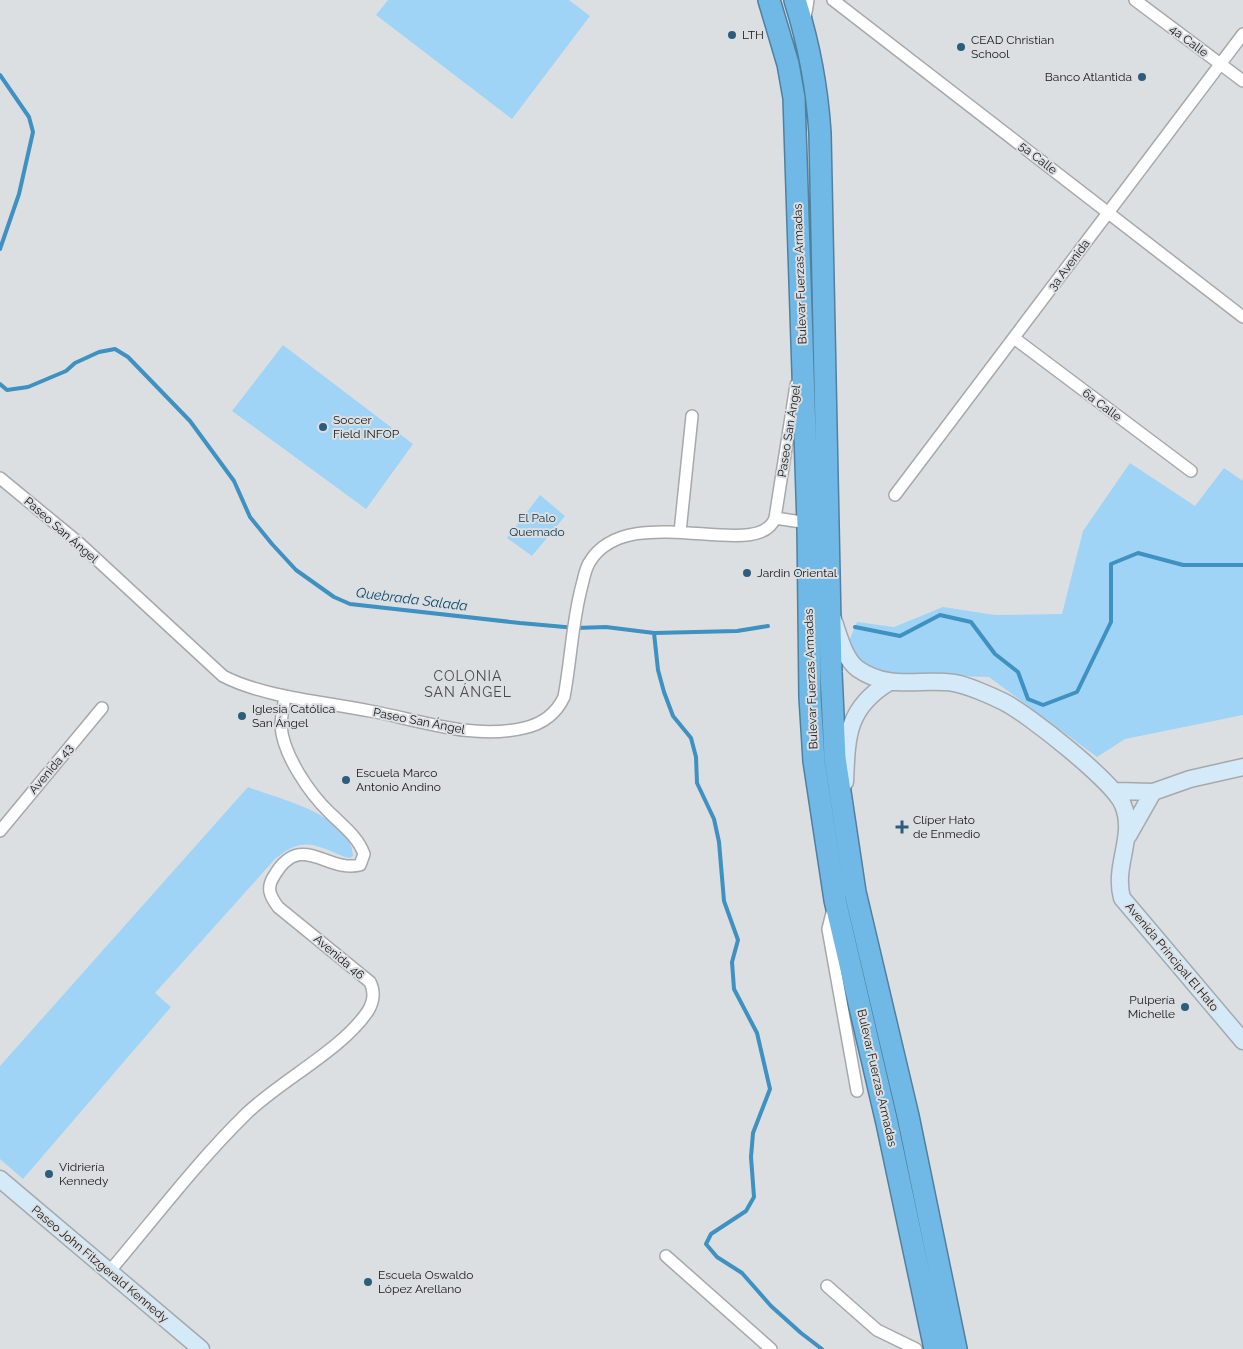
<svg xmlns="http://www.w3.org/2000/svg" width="1243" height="1349" font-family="Raleway,sans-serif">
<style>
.green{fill:#9fd4f6}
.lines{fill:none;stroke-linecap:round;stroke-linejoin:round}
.stream{stroke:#3e91c0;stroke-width:4}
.street-casing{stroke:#a5a9ab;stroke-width:14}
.secondary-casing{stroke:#a5a9ab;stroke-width:19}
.highway-casing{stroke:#50809e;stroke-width:24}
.street{stroke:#fff;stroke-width:11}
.secondary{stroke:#d4eaf8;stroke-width:16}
.highway{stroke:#70b9e6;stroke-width:21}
.poi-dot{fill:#2c5e7b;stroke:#dcdfe2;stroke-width:2}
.labels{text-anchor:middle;stroke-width:4;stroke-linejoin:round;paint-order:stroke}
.poi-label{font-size:12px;fill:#151617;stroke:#dcdfe2;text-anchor:start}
.street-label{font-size:12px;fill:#151617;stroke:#dcdfe2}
.park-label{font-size:12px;fill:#0b3044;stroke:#dcdfe2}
.water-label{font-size:14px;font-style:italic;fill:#0e4f70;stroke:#dcdfe2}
.neighbourhood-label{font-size:14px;letter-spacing:1px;fill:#474a4c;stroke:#dcdfe2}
</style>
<rect width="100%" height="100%" fill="#dcdfe2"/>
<!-- green -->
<path class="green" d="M388,0H569L590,16L512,119L376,15Z
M283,345L413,444L366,509L232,411Z
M1130,463L1195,506L1224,468L1243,481V715L1125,739L1097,757L989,677L888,674L859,662L849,641L857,622L894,627L943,607L995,615L1062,614L1083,531Z
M540,495L565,516L532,556L507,538Z
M248,787C279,799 352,815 353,856L350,858L345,857C314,844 303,836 275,859L155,993L171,1007L23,1179L0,1159V1066Z"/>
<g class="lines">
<!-- stream -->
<path class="stream" d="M0,75L29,117L33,132L19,194L0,249
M0,384L7,390L28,387L66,371L75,363L99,352L115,349L128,357L190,421L234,481L250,517L272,544L296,570L334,597L350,604L520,623L576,628L606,627L654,633L737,631L768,626
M855,627L900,636L940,615L971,622L995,654L1018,672L1028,699L1043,705L1077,692L1111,622V564L1138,553L1183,565H1243
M654,633L658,670L664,692L673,716L691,738L696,757L697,783L714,819L719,842L724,901L738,940L732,962L734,989L757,1033L770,1089L753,1133L751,1157L754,1197L746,1211L711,1234L706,1244L717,1257L742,1273L771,1306L801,1333L822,1349"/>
<defs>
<path id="street" d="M833,0L1243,317
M1135,0L1243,81
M805,19L808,0
M1014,338L1191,471
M0,478L79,543L223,676C263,697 325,702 370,711C420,720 472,740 524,728C542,724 556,714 564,697C571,660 572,622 582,585C584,578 585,570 589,563C627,497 759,564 775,518L796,385
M895,495L1243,34
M775,518L808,523
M680,532L692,416
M0,831L102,708
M833,909L828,929L857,1091
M666,1256L771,1349
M109,1272C154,1219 197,1162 246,1114C281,1080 342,1050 368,1011C374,1001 375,992 370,982L278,907C270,896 266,888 274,876C301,830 326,873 360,865L364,854C358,837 343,826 330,813C310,794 283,755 281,726C281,717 284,705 285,696
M827,1286L877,1330L916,1349"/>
<path id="secondary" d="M833,619C839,635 844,659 858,669C890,691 920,678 954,683C967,685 992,696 1004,702C1028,714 1114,782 1123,805C1136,836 1113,865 1122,898L1243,1041
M845,782C847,738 846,709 888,683
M1116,791L1153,792L1190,779L1243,767
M1128,836L1153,792
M0,1179L201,1349"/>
<path id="highway" d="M769,0L788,64L794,98L808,525L810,697L814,761L835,900L887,1123L935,1349
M795,0C809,44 817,87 820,133L831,672L835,758L855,892L908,1116L956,1349"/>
</defs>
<!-- street casing -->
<use href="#street" class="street-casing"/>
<!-- secondary casing -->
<use href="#secondary" class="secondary-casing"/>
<!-- highway casing -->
<use href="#highway" class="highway-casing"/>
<!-- street -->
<use href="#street" class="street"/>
<!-- secondary -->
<use href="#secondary" class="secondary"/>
<!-- highway -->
<use href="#highway" class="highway"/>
</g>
<!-- markers -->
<g class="poi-dot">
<circle cx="732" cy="35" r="5"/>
<circle cx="961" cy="47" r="5"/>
<circle cx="1142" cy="77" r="5"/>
<circle cx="323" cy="427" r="5"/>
<circle cx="747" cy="573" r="5"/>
<circle cx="242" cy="716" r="5"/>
<circle cx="346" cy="780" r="5"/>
<path d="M899.5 819.5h5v5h5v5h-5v5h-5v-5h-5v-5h5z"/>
<circle cx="1185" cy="1007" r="5"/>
<circle cx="49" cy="1174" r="5"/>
<circle cx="368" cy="1282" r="5"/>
</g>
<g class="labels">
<!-- poi labels -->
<g class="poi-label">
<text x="742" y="39">LTH</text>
<text x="971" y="44">CEAD Christian<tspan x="971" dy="14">School</tspan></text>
<text x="1132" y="81" text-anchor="end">Banco Atlantida</text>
<text x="333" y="424">Soccer<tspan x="333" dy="14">Field INFOP</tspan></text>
<text x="757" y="577">Jardin Oriental</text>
<text x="252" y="713">Iglesia Católica<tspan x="252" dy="14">San Ángel</tspan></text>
<text x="356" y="777">Escuela Marco<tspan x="356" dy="14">Antonio Andino</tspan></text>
<text x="913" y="824">Clíper Hato<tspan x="913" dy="14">de Enmedio</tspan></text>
<text x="1175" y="1004" text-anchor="end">Pulpería<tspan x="1175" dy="14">Michelle</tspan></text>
<text x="59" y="1171">Vidriería<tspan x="59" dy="14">Kennedy</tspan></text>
<text x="378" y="1279">Escuela Oswaldo<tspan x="378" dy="14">López Arellano</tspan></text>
</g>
<!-- street labels -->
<g class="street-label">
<text transform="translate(1189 41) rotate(37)" y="4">4a Calle</text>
<text transform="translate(1038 158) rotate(38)" y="4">5a Calle</text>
<text transform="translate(1069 265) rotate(-53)" y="4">3a Avenida</text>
<text transform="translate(800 274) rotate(-92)" y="4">Bulevar Fuerzas Armadas</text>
<text transform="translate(1102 405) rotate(37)" y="4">6a Calle</text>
<text transform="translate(789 431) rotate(-81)" y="4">Paseo San Ángel</text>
<text transform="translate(61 530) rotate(41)" y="4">Paseo San Ángel</text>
<text transform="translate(811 679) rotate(-92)" y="4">Bulevar Fuerzas Armadas</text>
<text transform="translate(419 721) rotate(11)" y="4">Paseo San Ángel</text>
<text transform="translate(51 769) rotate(-50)" y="4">Avenida 43</text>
<text transform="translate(339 957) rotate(40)" y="4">Avenida 46</text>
<text transform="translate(1172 957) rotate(50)" y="4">Avenida Principal El Hato</text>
<text transform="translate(877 1078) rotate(77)" y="4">Bulevar Fuerzas Armadas</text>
<text transform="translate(100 1264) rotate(40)" y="4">Paseo John Fitzgerald Kennedy</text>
</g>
<!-- park labels -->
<g class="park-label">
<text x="537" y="522">El Palo<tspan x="537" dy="14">Quemado</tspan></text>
</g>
<!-- water labels -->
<g class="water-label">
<text transform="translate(412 599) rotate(7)" y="5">Quebrada Salada</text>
</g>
<!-- neighbourhood labels -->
<g class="neighbourhood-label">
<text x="468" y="681">COLONIA<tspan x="468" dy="16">SAN ÁNGEL</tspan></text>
</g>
</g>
</svg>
